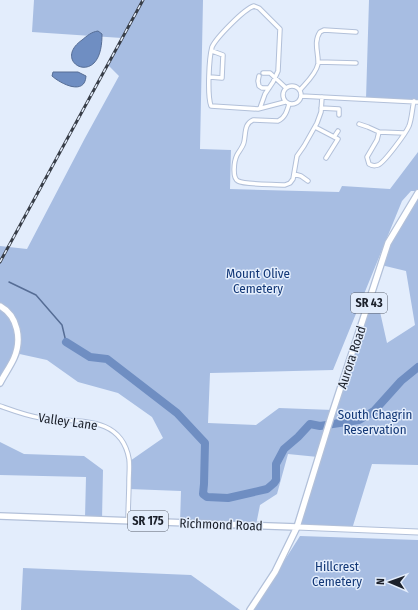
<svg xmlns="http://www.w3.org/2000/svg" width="418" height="610" font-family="'Fira Sans Condensed',sans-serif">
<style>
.green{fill:#a7bde2}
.water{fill:#6f8ec2;stroke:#566d95}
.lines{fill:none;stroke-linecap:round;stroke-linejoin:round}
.stream{stroke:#566d95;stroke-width:1.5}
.river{stroke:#6f8ec2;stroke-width:8}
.street-casing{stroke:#b2c0d9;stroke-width:5.5}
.secondary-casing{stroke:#b2c0d9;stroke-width:7}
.primary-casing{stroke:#b2c0d9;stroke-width:8}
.street{stroke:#fff;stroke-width:3.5}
.secondary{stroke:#fff;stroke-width:5}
.primary{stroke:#fff;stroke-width:5.5}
.rail-casing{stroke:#383e48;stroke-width:3}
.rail{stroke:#e3edfc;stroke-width:1.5;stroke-dasharray:4.5;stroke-linecap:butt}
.labels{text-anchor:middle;stroke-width:3;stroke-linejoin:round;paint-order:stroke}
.shield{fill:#e3edfc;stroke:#585e6a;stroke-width:1}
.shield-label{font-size:12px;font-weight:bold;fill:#1c212b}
.park-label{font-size:13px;fill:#133877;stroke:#e3edfc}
.street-label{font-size:13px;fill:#1c212b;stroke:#e3edfc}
</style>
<rect width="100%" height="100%" fill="#e3edfc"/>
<!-- green -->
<path class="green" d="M34,0H203L200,149L231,150L230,189L339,192L342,186L390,189L418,152V191H411L402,201L333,370L210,373L208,423L256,425L279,408L333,410L374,285L387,343L415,325L406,271L381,265L388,242L413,200L418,201V465L372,464L352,529L297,527L318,457L288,454L277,494L260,505L256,525L180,523L181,491L129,489L130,461L163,438L152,417L118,393L78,382L47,360L15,353L0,383V246L27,249L85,138L119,76L108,65L122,38L32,32Z
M369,0H418V102L366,99Z
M0,442L24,454L84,456L103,470L102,520L85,518L86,477L0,475Z
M300,536L418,540V610H253Z
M23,568L191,575L240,610H21Z"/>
<!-- water -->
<path class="water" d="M98,31L102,34C102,43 101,56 94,63C81,76 58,57 82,40C87,36 91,32 98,31Z
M53,72H78L86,76C85,96 61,84 52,76Z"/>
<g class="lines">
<!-- stream -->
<path class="stream" d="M9,282L36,295L62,325L66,342"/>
<!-- river -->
<path class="river" d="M66,342L90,357L107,359L177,413L205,443L204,484L203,494L207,497L228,498L267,489L274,483L276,480V464L284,449L298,437L310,424L320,426L359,420L374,411L401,381L418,367"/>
<defs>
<path id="street" d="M318,62L356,63
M263,73H270L286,88
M259,76L258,81L259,86L262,88H269
M210,77L222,78L223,55L212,51
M283 95a9 9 0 1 1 18 0a9 9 0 1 1-18 0Z
M300,90C306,83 316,74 318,64C319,54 313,42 320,32L324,30L356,32
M301,96L418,102
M289,104C287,111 285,118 278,121L253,120C244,124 246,133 244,142C243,147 239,151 237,155C234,161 232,178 238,181C245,185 275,184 285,185L290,183L293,179L297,156L304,146L317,123L321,112L322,97
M260,108L265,94L273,82L278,71L280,29L259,8L254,6C244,9 216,38 212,47C209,58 207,95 211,106L258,109L285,102
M321,108L339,109V115
M359,124L368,127L379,132L404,133
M315,127L338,139L326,158
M379,132L377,140L367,157L369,164C372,166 375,166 378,165C384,163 406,133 409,126C412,118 412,109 414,101
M334,137L338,131
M294,174L301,176L308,181
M0,406C14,411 27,416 41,418C76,423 121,414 129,459C130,466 129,474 129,481C129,494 128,507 128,521"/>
<path id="secondary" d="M297,527L418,532"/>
<path id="primary" d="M0,306C18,316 22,340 14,358C10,367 4,375 0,383
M0,516L297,527
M250,610L275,572L297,527L331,417L388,243L418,193"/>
</defs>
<!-- street casing -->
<use href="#street" class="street-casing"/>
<!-- secondary casing -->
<use href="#secondary" class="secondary-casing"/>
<!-- primary casing -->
<use href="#primary" class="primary-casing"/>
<!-- street -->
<use href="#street" class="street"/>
<!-- secondary -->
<use href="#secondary" class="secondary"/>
<!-- primary -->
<use href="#primary" class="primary"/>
<defs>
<path id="rail" d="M0,262L143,0"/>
</defs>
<!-- rail casing -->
<use href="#rail" class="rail-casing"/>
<!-- rail -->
<use href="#rail" class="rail"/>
</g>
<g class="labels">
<!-- shield labels -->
<g class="shield">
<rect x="351" y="293" width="36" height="20" rx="3"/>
<rect x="128" y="511" width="40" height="20" rx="3"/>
</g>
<g class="shield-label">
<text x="369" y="307">SR 43</text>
<text x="148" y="525">SR 175</text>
</g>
<!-- park labels -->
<g class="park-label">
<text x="258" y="278">Mount Olive<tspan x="258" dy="15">Cemetery</tspan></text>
<text x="375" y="419">South Chagrin<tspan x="375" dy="15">Reservation</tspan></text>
<text x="337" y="571">Hillcrest<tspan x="337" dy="15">Cemetery</tspan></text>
</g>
<!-- street labels -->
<g class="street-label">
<text transform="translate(351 357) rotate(-72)" y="5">Aurora Road</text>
<text transform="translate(68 421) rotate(8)" y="5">Valley Lane</text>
<text transform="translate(221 524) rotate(2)" y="5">Richmond Road</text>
</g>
</g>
<!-- north arrow -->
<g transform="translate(390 582) rotate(272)" stroke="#e3edfc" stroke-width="3" paint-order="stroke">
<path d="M0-3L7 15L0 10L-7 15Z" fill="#1c212b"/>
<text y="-6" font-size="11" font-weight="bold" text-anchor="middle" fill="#1c212b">N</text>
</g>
</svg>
